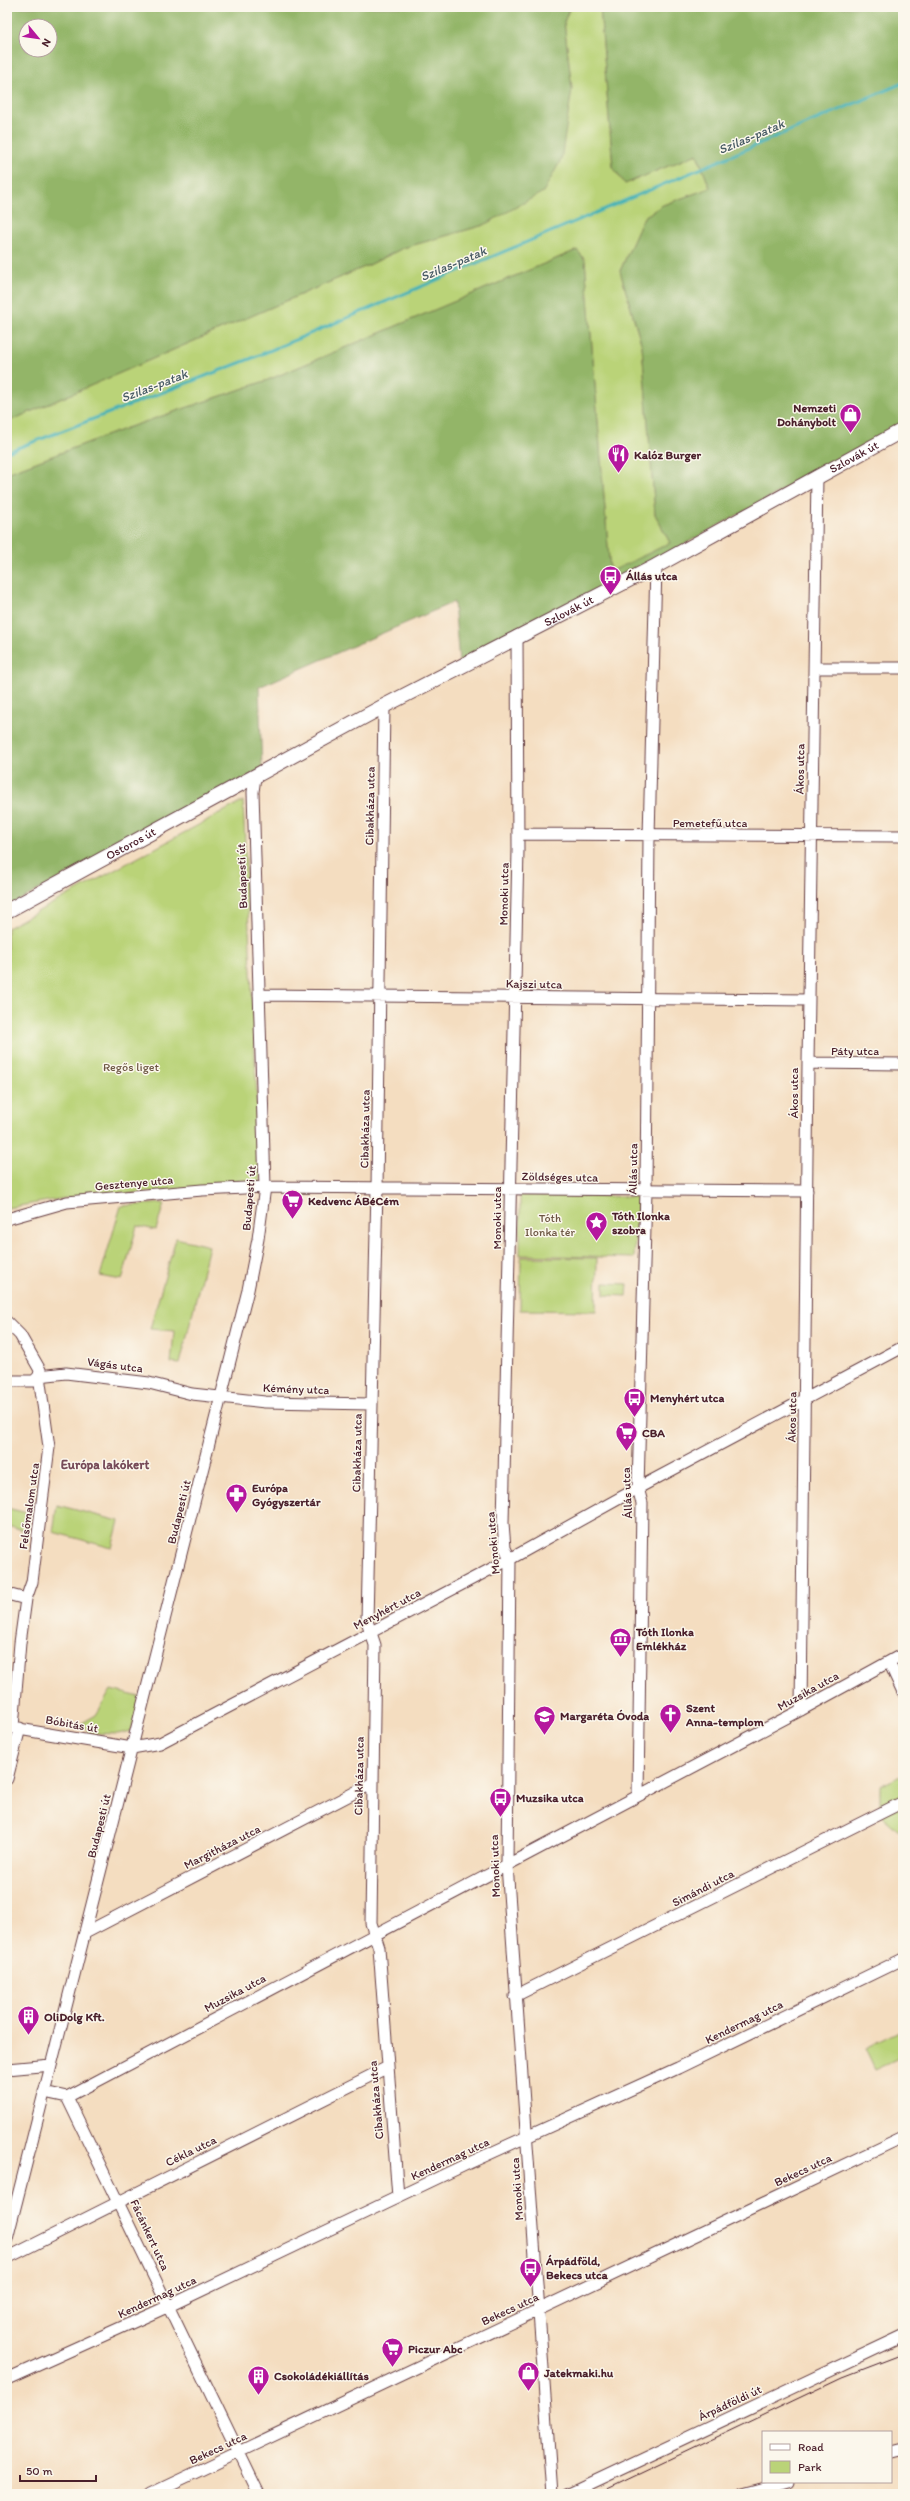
<svg xmlns="http://www.w3.org/2000/svg" width="910" height="2501" font-family="Itim,sans-serif">
<style>
.green{fill:#bad378;stroke:#827952}
.forest{fill:#93b568;stroke:#6e6a4a;fill-rule:evenodd}
.lines{fill:none;stroke-linecap:round;stroke-linejoin:round}
.stream{stroke:#40b1b8;stroke-width:3}
.minor-casing{stroke:#643c41;stroke-width:13}
.major-casing{stroke:#643c41;stroke-width:16}
.minor{stroke:#fff;stroke-width:11}
.major{stroke:#fff;stroke-width:14}
.tram{stroke:#4a1f2b;stroke-width:1}
.labels{text-anchor:middle;stroke-width:3;stroke-linejoin:round;paint-order:stroke}
.poi-label{font-size:12px;font-weight:bold;fill:#4a1f2b;stroke:#fbf7ec;text-anchor:start}
.street-label{font-size:12px;fill:#4a1f2b;stroke:#fbf7ec}
.park-label{font-size:12px;fill:#6c5542;stroke:#fbf7ec}
.water-label{font-size:13px;font-style:italic;fill:#465963;stroke:#fbf7ec}
.neighbourhood-label{font-size:13px;font-weight:bold;fill:#764a58;stroke:#fbf7ec}
</style>
<rect width="100%" height="100%" fill="#fbf7ec"/>
<filter id="ink" filterUnits="userSpaceOnUse"><feTurbulence type="fractalNoise" baseFrequency=".025" numOctaves="2"/><feDisplacementMap in="SourceGraphic" scale="8" xChannelSelector="R" yChannelSelector="G"/><feConvolveMatrix kernelMatrix="1 2 1 2 8 2 1 2 1" color-interpolation-filters="sRGB"/></filter>
<filter id="wash" filterUnits="userSpaceOnUse"><feTurbulence type="fractalNoise" baseFrequency=".012" numOctaves="4" result="noise"/><feDisplacementMap in="SourceGraphic" scale="16" xChannelSelector="R" yChannelSelector="G"/><feGaussianBlur stdDeviation="0.9" result="paint"/><feColorMatrix in="noise" values="0 0 0 0 0 0 0 0 0 0 0 0 0 0 0 0 0 1.4 0 .05"/><feComposite in="paint" operator="in"/></filter>
<g filter="url(#wash)">
<rect width="100%" height="100%" fill="#f4ddc0"/>
<!-- green -->
<path class="green" d="M570,7H600L613,167L625,184L697,154L710,188L663,205L644,217L620,271L642,346L655,514L670,543L610,572L585,260L577,250L268,380L127,428L7,473V422L369,265L403,248L484,225L572,89L564,22Z
M243,801L261,1185L66,1198L7,1208V928Z
M520,1194L638,1197L634,1258L520,1255Z
M164,1203L156,1230L137,1226L122,1280L100,1276L121,1206Z
M176,1238L209,1246L180,1364L171,1363L174,1331L150,1329Z
M521,1257L597,1258L596,1311L520,1310Z
M604,1283L628,1284L627,1296L604,1295Z
M57,1505L119,1521L112,1548L53,1532Z
M7,1508L27,1513L23,1530L7,1526Z
M111,1690L140,1697L131,1731L118,1734L89,1733L82,1723L96,1715Z
M903,1775V1835L880,1814V1786Z
M901,2030L903,2035V2056L875,2069L865,2048Z"/>
<!-- forest -->
<path class="forest" d="M7,7H570L564,22L572,89L561,160L543,192L484,225L403,248L369,265L7,422ZM26,26H50V50H26Z
M600,7H903V424L654,561L459,662L454,602L259,687L262,769L7,907V473L127,428L268,380L577,250L585,260L610,572L670,543L655,514L642,346L620,271L644,217L663,205L710,188L697,154L625,184L613,167Z"/>
<g class="lines">
<!-- stream -->
<path class="stream" d="M7,452L250,359L903,83"/>
</g>
</g>
<g filter="url(#ink)">
<g class="lines">
<defs>
<path id="minor" d="M517,636L518,850L503,1523L505,1548L510,1559L507,1865L552,2494
M816,668H903
M384,706L377,1188L367,1621L375,1645L371,1923L379,1948L398,2197
M518,834L903,836
M259,995L809,1000
M808,1063L903,1064
M7,1219L67,1202L202,1190L265,1187L807,1191
M7,1322L20,1335L40,1370L39,1376L49,1447L32,1582L26,1599L20,1643L13,1727
M7,1381H34L39,1376L66,1373L149,1383L192,1394L265,1402L371,1404
M7,1594L26,1599
M889,1662L903,1692
M801,1710L808,1063L817,476
M7,1727L132,1748L160,1743L510,1559L638,1488L903,1347
M7,1779L20,1728
M638,1795L642,1503L638,1488L646,1190L649,836L656,566
M85,1933L371,1784
M515,1996L903,1802
M7,2069L51,2065
M44,2092L67,2097L259,2494
M67,2097L801,1710L903,1654
M7,2239L248,1290L258,1239L265,1187L253,792L255,777
M7,2258L386,2068
M7,2379L169,2306L467,2164L678,2068L903,1959
M891,2453L903,2450
M150,2494L903,2137
M568,2494L903,2336
M743,2494L787,2482"/>
<g id="major">
<path id="s1" d="M7,911L384,706L656,566L903,430"/>
</g>
</defs>
<!-- minor casing -->
<use href="#minor" class="minor-casing"/>
<!-- major casing -->
<use href="#major" class="major-casing"/>
<!-- minor -->
<use href="#minor" class="minor"/>
<!-- major -->
<use href="#major" class="major"/>
<!-- tram -->
<path class="tram" d="M597,2494L843,2377L903,2354"/>
</g>
</g>
<!-- icons -->
<defs>
<symbol id="shop-pin" viewBox="-11 -11 22 30"><path d="M0 17L-7.5 6A9.5 9.5 0 1 1 7.5 6Z" fill="#b5179e" stroke="#fbf7ec"/><path d="M-5-2.5h2.3a2.7 3.5 0 0 1 5.4 0H5L5.5 6h-11ZM-1.5-2.5h3a1.5 2.3 0 0 0-3 0Z" fill="#fff"/></symbol>
<symbol id="restaurant-pin" viewBox="-11 -11 22 30"><path d="M0 17L-7.5 6A9.5 9.5 0 1 1 7.5 6Z" fill="#b5179e" stroke="#fbf7ec"/><path d="M-5-6h1v4h1v-4h1v4h1v-4h1v5L-1.5 .5V6h-2V.5L-5-1ZM5-6V6H3V1.5H1.5Q1.5-4 5-6Z" fill="#fff"/></symbol>
<symbol id="bus-pin" viewBox="-11 -11 22 30"><path d="M0 17L-7.5 6A9.5 9.5 0 1 1 7.5 6Z" fill="#b5179e" stroke="#fbf7ec"/><path d="M-5-6H5V4H4V6H2V4H-2V6H-4V4H-5ZM-3.5-4V0h7V-4ZM-3.5 1.2v1.5H-2V1.2ZM2 1.2v1.5H3.5V1.2Z" fill="#fff"/></symbol>
<symbol id="supermarket-pin" viewBox="-11 -11 22 30"><path d="M0 17L-7.5 6A9.5 9.5 0 1 1 7.5 6Z" fill="#b5179e" stroke="#fbf7ec"/><path d="M-6-5.5h2.5l.6 2H6L4.5 2H-2.5L-4.4-4H-6ZM-1.5 3.2a1.3 1.3 0 1 0 .1 0ZM3 3.2a1.3 1.3 0 1 0 .1 0Z" fill="#fff"/></symbol>
<symbol id="sight-pin" viewBox="-11 -11 22 30"><path d="M0 17L-7.5 6A9.5 9.5 0 1 1 7.5 6Z" fill="#b5179e" stroke="#fbf7ec"/><path d="M0-6L1.8-2.2L6-1.7L2.9 1.2L3.7 5.4L0 3.3L-3.7 5.4L-2.9 1.2L-6-1.7L-1.8-2.2Z" fill="#fff"/></symbol>
<symbol id="pharmacy-pin" viewBox="-11 -11 22 30"><path d="M0 17L-7.5 6A9.5 9.5 0 1 1 7.5 6Z" fill="#b5179e" stroke="#fbf7ec"/><path d="M-2-6h4v4h4v4h-4v4h-4v-4h-4v-4h4Z" fill="#fff"/></symbol>
<symbol id="museum-pin" viewBox="-11 -11 22 30"><path d="M0 17L-7.5 6A9.5 9.5 0 1 1 7.5 6Z" fill="#b5179e" stroke="#fbf7ec"/><path d="M0-6L6-3V-2H-6V-3ZM-5-1h2V3h-2ZM-1-1h2V3h-2ZM3-1h2V3H3ZM-6 4H6V6H-6Z" fill="#fff"/></symbol>
<symbol id="church-pin" viewBox="-11 -11 22 30"><path d="M0 17L-7.5 6A9.5 9.5 0 1 1 7.5 6Z" fill="#b5179e" stroke="#fbf7ec"/><path d="M-1.2-6h2.4v3.5h3.3v2.4h-3.3V6h-2.4V-.1h-3.3v-2.4h3.3Z" fill="#fff"/></symbol>
<symbol id="school-pin" viewBox="-11 -11 22 30"><path d="M0 17L-7.5 6A9.5 9.5 0 1 1 7.5 6Z" fill="#b5179e" stroke="#fbf7ec"/><path d="M0-5L7-2L0 1L-7-2ZM-4 1L0 2.5L4 1V4Q0 6-4 4Z" fill="#fff"/></symbol>
<symbol id="building-pin" viewBox="-11 -11 22 30"><path d="M0 17L-7.5 6A9.5 9.5 0 1 1 7.5 6Z" fill="#b5179e" stroke="#fbf7ec"/><path d="M-4-6H4V6H1V3H-1V6H-4ZM-2.5-4.3h1.7v1.8h-1.7ZM.8-4.3h1.7v1.8H.8ZM-2.5-1h1.7V.8h-1.7ZM.8-1h1.7V.8H.8Z" fill="#fff"/></symbol>
</defs>
<g fill-rule="evenodd">
<use href="#shop-pin" x="838" y="402" width="25" height="34"/>
<use href="#restaurant-pin" x="606" y="442" width="25" height="34"/>
<use href="#bus-pin" x="598" y="564" width="25" height="34"/>
<use href="#supermarket-pin" x="280" y="1188" width="25" height="34"/>
<use href="#sight-pin" x="584" y="1210" width="25" height="34"/>
<use href="#bus-pin" x="622" y="1386" width="25" height="34"/>
<use href="#supermarket-pin" x="614" y="1420" width="25" height="34"/>
<use href="#pharmacy-pin" x="224" y="1482" width="25" height="34"/>
<use href="#museum-pin" x="608" y="1626" width="25" height="34"/>
<use href="#church-pin" x="658" y="1702" width="25" height="34"/>
<use href="#school-pin" x="532" y="1704" width="25" height="34"/>
<use href="#bus-pin" x="488" y="1786" width="25" height="34"/>
<use href="#building-pin" x="16" y="2004" width="25" height="34"/>
<use href="#bus-pin" x="518" y="2256" width="25" height="34"/>
<use href="#supermarket-pin" x="380" y="2336" width="25" height="34"/>
<use href="#shop-pin" x="516" y="2360" width="25" height="34"/>
<use href="#building-pin" x="246" y="2364" width="25" height="34"/>
</g>
<g class="labels">
<!-- poi labels -->
<g class="poi-label">
<text x="836" y="412" text-anchor="end">Nemzeti<tspan x="836" dy="14">Dohánybolt</tspan></text>
<text x="634" y="459">Kalóz Burger</text>
<text x="626" y="580">Állás utca</text>
<text x="308" y="1205">Kedvenc ÁBéCém</text>
<text x="612" y="1220">Tóth Ilonka<tspan x="612" dy="14">szobra</tspan></text>
<text x="650" y="1402">Menyhért utca</text>
<text x="642" y="1437">CBA</text>
<text x="252" y="1492">Európa<tspan x="252" dy="14">Gyógyszertár</tspan></text>
<text x="636" y="1636">Tóth Ilonka<tspan x="636" dy="14">Emlékház</tspan></text>
<text x="686" y="1712">Szent<tspan x="686" dy="14">Anna-templom</tspan></text>
<text x="560" y="1720">Margaréta Óvoda</text>
<text x="516" y="1802">Muzsika utca</text>
<text x="44" y="2021">OliDolg Kft.</text>
<text x="546" y="2265">Árpádföld,<tspan x="546" dy="14">Bekecs utca</tspan></text>
<text x="408" y="2353">Piczur Abc</text>
<text x="544" y="2377">Jatekmaki.hu</text>
<text x="274" y="2380">Csokoládékiállítás</text>
</g>
<!-- street labels -->
<g class="street-label">
<text dy="4" stroke="none"><textPath href="#s1" startOffset="961">Szlovák út</textPath></text>
<text dy="4" stroke="none"><textPath href="#s1" startOffset="637">Szlovák út</textPath></text>
<text transform="translate(800 769) rotate(-89)" y="4">Ákos utca</text>
<text transform="translate(370 806) rotate(-89)" y="4">Cibakháza utca</text>
<text x="710" y="827">Pemetefű utca</text>
<text dy="4" stroke="none"><textPath href="#s1" startOffset="141">Ostoros út</textPath></text>
<text transform="translate(242 876) rotate(-92)" y="4">Budapesti út</text>
<text transform="translate(504 894) rotate(-89)" y="4">Monoki utca</text>
<text transform="translate(534 984) rotate(1)" y="4">Kajszi utca</text>
<text x="855" y="1055">Páty utca</text>
<text transform="translate(794 1093) rotate(-90)" y="4">Ákos utca</text>
<text transform="translate(365 1129) rotate(-89)" y="4">Cibakháza utca</text>
<text transform="translate(633 1169) rotate(-89)" y="4">Állás utca</text>
<text transform="translate(560 1177) rotate(1)" y="4">Zöldséges utca</text>
<text transform="translate(134 1183) rotate(-5)" y="4">Gesztenye utca</text>
<text transform="translate(249 1198) rotate(-85)" y="4">Budapesti út</text>
<text transform="translate(497 1218) rotate(-90)" y="4">Monoki utca</text>
<text transform="translate(115 1365) rotate(7)" y="4">Vágás utca</text>
<text transform="translate(296 1389) rotate(2)" y="4">Kémény utca</text>
<text transform="translate(792 1417) rotate(-89)" y="4">Ákos utca</text>
<text transform="translate(357 1453) rotate(-89)" y="4">Cibakháza utca</text>
<text transform="translate(627 1493) rotate(-93)" y="4">Állás utca</text>
<text transform="translate(29 1506) rotate(-82)" y="4">Felsőmalom utca</text>
<text transform="translate(179 1512) rotate(-76)" y="4">Budapesti út</text>
<text transform="translate(493 1543) rotate(-95)" y="4">Monoki utca</text>
<text transform="translate(387 1609) rotate(-28)" y="4">Menyhért utca</text>
<text transform="translate(808 1691) rotate(-29)" y="4">Muzsika utca</text>
<text transform="translate(72 1724) rotate(10)" y="4">Bóbitás út</text>
<text transform="translate(359 1776) rotate(-89)" y="4">Cibakháza utca</text>
<text transform="translate(99 1826) rotate(-76)" y="4">Budapesti út</text>
<text transform="translate(222 1847) rotate(-27)" y="4">Margitháza utca</text>
<text transform="translate(495 1866) rotate(-92)" y="4">Monoki utca</text>
<text transform="translate(703 1888) rotate(-27)" y="4">Simándi utca</text>
<text transform="translate(235 1993) rotate(-28)" y="4">Muzsika utca</text>
<text transform="translate(744 2022) rotate(-26)" y="4">Kendermag utca</text>
<text transform="translate(376 2100) rotate(-95)" y="4">Cibakháza utca</text>
<text transform="translate(191 2151) rotate(-26)" y="4">Cékla utca</text>
<text transform="translate(450 2159) rotate(-25)" y="4">Kendermag utca</text>
<text transform="translate(803 2170) rotate(-25)" y="4">Bekecs utca</text>
<text transform="translate(517 2189) rotate(-94)" y="4">Monoki utca</text>
<text transform="translate(150 2235) rotate(65)" y="4">Fácánkert utca</text>
<text transform="translate(157 2297) rotate(-25)" y="4">Kendermag utca</text>
<text transform="translate(510 2309) rotate(-25)" y="4">Bekecs utca</text>
<text transform="translate(730 2403) rotate(-25)" y="4">Árpádföldi út</text>
<text transform="translate(218 2448) rotate(-25)" y="4">Bekecs utca</text>
</g>
<!-- park labels -->
<g class="park-label">
<text x="131" y="1071">Regős liget</text>
<text x="550" y="1222">Tóth<tspan x="550" dy="14">Ilonka tér</tspan></text>
</g>
<!-- water labels -->
<g class="water-label">
<text transform="translate(751 136) rotate(-23)" y="5">Szilas-patak</text>
<text transform="translate(453 263) rotate(-23)" y="5">Szilas-patak</text>
<text transform="translate(154 385) rotate(-21)" y="5">Szilas-patak</text>
</g>
<!-- neighbourhood labels -->
<g class="neighbourhood-label">
<text x="105" y="1469">Európa lakókert</text>
</g>
</g>
<!-- margin -->
<rect width="910" height="2501" fill="none" stroke="#fbf7ec" stroke-width="24"/>
<!-- legend -->
<rect x="762" y="2431" width="130" height="52" fill="#fbf7ec" stroke="#b4a19f"/>
<rect x="770" y="2444" width="20" height="6" fill="#ffffff" stroke="#b4a19f"/>
<text x="798" y="2451" font-size="12" fill="#4a1f2b">Road</text>
<rect x="770" y="2461" width="20" height="12" fill="#bad378" stroke="#b4a19f"/>
<text x="798" y="2471" font-size="12" fill="#4a1f2b">Park</text>
<!-- north arrow -->
<g transform="translate(38 38) rotate(119)"><circle r="19" fill="#fbf7ec" stroke="#b4a19f"/>
<path d="M0-3L7 15L0 10L-7 15Z" fill="#b5179e"/>
<text y="-6" font-size="11" font-weight="bold" text-anchor="middle" fill="#4a1f2b">N</text>
</g>
<!-- scale -->
<path d="M20 2475v6h76v-6" fill="none" stroke="#4a1f2b" stroke-width="2"/>
<text x="26" y="2475" font-size="12" fill="#4a1f2b" stroke="#fbf7ec" stroke-width="3" paint-order="stroke">50 m</text>
</svg>
